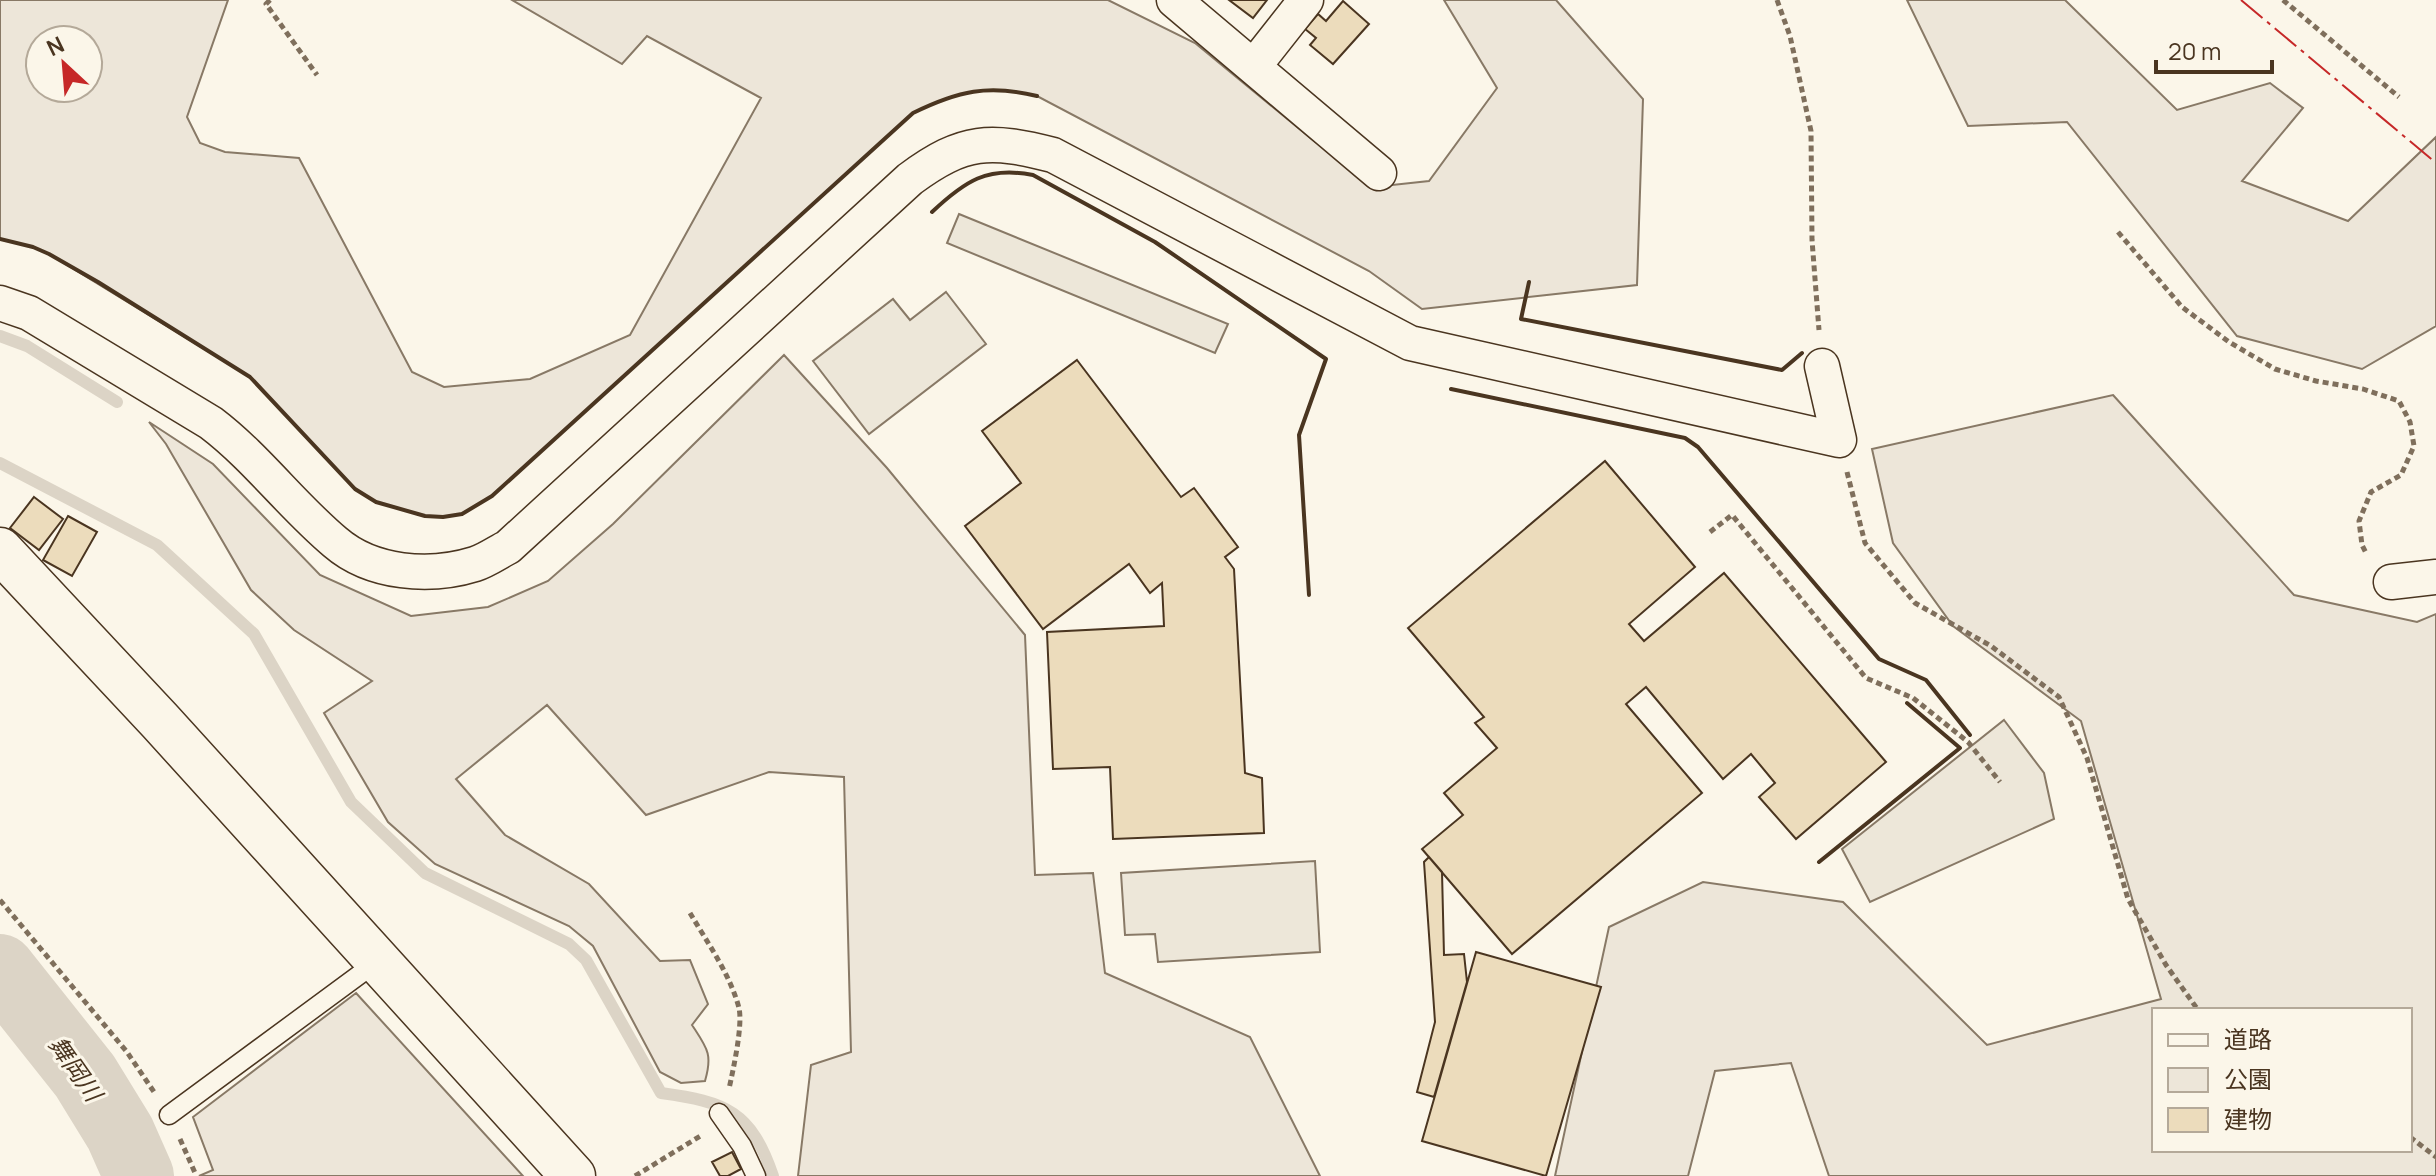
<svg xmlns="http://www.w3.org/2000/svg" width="2436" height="1176" font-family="Manrope,'Noto Sans JP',sans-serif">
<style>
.green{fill:#ede6d9;stroke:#887966;stroke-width:2;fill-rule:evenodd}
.parking{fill:#ede7d9;stroke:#887966;stroke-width:2}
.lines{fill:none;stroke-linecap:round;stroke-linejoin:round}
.stream{stroke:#dcd4c6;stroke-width:12}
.river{stroke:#dcd4c6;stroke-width:70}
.building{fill:#ecdcbc;stroke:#4a3520;stroke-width:2}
.service-casing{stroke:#4a3520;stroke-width:21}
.minor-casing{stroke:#4a3520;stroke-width:37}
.tertiary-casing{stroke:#4a3520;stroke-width:47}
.path{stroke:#7f6f5c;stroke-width:5;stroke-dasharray:6 4;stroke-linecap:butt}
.service{stroke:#fbf6e9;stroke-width:18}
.minor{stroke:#fbf6e9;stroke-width:34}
.tertiary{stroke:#fbf6e9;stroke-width:44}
.wall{stroke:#4a3520;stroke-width:4}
.power{stroke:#c62828;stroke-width:2;stroke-dasharray:28 6 4 6;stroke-linecap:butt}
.labels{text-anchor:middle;stroke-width:6;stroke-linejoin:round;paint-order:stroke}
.water-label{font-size:24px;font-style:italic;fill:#4a3520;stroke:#fbf6e9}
</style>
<rect width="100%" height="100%" fill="#fbf6e9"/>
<!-- green -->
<path class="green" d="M0,0H228L187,117L200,143L225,152L299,158L412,372L444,387L530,379L630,335L761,98L647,36L622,64L512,0H1108L1195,43L1314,141L1383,186L1429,181L1497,88L1444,0H1556L1643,99L1637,285L1422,309L1369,271L1037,96C988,84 958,91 913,113L492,496L462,514L443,517L425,516L376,502L355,489L250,377L49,254L33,247L0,239ZM40,40H88V88H40Z
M1907,0H2065L2177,110L2270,83L2303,108L2242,181L2348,221L2436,137V326L2362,369L2237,336L2067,122L1968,126Z
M784,355L887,468L1025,635L1035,875L1093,873L1105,973L1250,1037L1320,1176H798L811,1065L851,1052L844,777L769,772L646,815L547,705L456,779L505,835L589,884L660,961L690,960L708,1004L692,1025C707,1048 713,1054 705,1081L681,1083L660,1072L593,946L569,926L435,864L388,822L324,713L372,681L294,630L251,590L166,444L149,422L213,464L320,575L411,616L488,607L548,581L613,524Z
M2113,395L2294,595L2417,622L2436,614V1176H1829L1791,1063L1715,1071L1688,1176H1555L1609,927L1703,882L1843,902L1987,1045L2161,999L2081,721L1953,626L1893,543L1872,449ZM2154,1010H2410V1150H2154Z
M356,993L523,1176H199L213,1170L193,1117Z"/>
<!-- parking -->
<path class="parking" d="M959,214L1228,324L1215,353L947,243Z
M946,292L986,344L869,434L813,361L893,299L910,320Z
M2004,720L2044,773L2054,819L1870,902L1842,849Z
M1315,861L1320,952L1158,962L1155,934L1125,935L1121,873Z"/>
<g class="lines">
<!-- stream -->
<path class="stream" d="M0,336L27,346L117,402
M0,463L157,545L254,634L351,802L425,873L569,944L586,960L661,1093C726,1102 751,1111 773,1176"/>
<!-- river -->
<path class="river" d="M0,969L85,1076L120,1133L139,1176"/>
</g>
<!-- building -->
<path class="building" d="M1229,0H1267L1253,18Z
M1343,1L1369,24L1333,64L1310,45L1316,38L1305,29L1318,14L1326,21Z
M1077,360L1181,497L1194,488L1238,547L1225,557L1234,569L1245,773L1262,778L1264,833L1113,839L1110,767L1053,769L1047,632L1164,626L1162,583L1150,593L1129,564L1043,629L965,526L1021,483L982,431Z
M1605,461L1695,567L1629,624L1644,641L1724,573L1886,762L1796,839L1759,797L1775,783L1751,754L1723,779L1646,687L1626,704L1702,793L1512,954L1422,849L1463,815L1444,793L1497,748L1475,723L1484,717L1408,628Z
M34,497L63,519L39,550L10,528Z
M68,516L97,532L72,576L43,560Z
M1429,857L1442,872L1444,955L1464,954L1467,982L1434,1097L1417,1092L1435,1022L1424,862Z
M1476,952L1601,987L1546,1176L1422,1141Z
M732,1152L741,1169L728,1176H720L712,1162Z"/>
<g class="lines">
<defs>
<path id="service" d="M719,1113L742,1146L756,1176
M169,1115L378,961"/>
<path id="minor" d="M1174,0L1379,173
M1254,66L1306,0
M0,303L29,313L211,423C257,458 291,505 335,542C372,574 430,578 475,564C487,560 498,552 508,547L910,179C964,139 990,139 1053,155L1410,343L1839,440L1822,366
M2391,582L2436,577"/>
<path id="tertiary" d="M0,550L160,721L573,1176"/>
</defs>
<!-- service casing -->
<use href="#service" class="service-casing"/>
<!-- minor casing -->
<use href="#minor" class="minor-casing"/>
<!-- tertiary casing -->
<use href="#tertiary" class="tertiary-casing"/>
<!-- path -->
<path class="path" d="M270,0L266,4L317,75
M1777,0L1790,36L1811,131L1812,240L1819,330
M2283,0L2399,97
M2118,232L2182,307L2229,342L2275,369L2316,381L2363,389L2399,401L2410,422L2414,446L2401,475L2371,492L2359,521L2362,545L2367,555
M1847,472L1865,543L1915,603L1991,646L2059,697L2087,758L2128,899L2166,965L2198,1010
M1710,532L1732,515L1866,678L1913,698L1968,742L2000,782
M0,900L127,1052L154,1092
M690,913C707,942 730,974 739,1008C743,1026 733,1070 729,1089
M2410,1137L2436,1157
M180,1139L196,1175
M635,1176L702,1135"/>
<!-- service -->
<use href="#service" class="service"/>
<!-- minor -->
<use href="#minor" class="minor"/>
<!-- tertiary -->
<use href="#tertiary" class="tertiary"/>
<!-- wall -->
<path class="wall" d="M932,212C965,181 987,166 1033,175L1155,242L1326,359L1299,435L1309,595
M0,239L33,247L49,254L98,282L250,377L355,489L376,502L425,516L443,517L462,514L492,496L913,113C958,91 988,84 1037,96
M1529,282L1521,319L1782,370L1802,353
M1451,389L1685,438L1698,447L1879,659L1926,680L1970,735
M1819,862L1960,748L1907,703"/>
<!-- power -->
<path class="power" d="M2241,0L2436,163"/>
</g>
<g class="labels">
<!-- water labels -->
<g class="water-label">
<text transform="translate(75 1069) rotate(55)" y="8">舞岡川</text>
</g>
</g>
<!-- legend -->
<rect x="2152" y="1008" width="260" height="144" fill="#fbf6e9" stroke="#b4a999" stroke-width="2"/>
<rect x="2168" y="1034" width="40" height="12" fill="#fbf6e9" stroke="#b4a999" stroke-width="2"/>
<text x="2224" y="1048" font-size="24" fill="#4a3520">道路</text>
<rect x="2168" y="1068" width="40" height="24" fill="#ede6d9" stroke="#b4a999" stroke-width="2"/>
<text x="2224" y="1088" font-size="24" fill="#4a3520">公園</text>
<rect x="2168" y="1108" width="40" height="24" fill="#ecdcbc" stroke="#b4a999" stroke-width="2"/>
<text x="2224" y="1128" font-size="24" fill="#4a3520">建物</text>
<!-- north arrow -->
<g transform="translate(64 64) rotate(334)"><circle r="38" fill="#fbf6e9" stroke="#b4a999" stroke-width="2"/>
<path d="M0-6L14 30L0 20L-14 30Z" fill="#c62828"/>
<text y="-12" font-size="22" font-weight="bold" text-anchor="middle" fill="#4a3520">N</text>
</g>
<!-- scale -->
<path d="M2156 60v12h116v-12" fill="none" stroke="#4a3520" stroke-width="4"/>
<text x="2168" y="60" font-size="24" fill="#4a3520" stroke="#fbf6e9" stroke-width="6" paint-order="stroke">20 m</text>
</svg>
